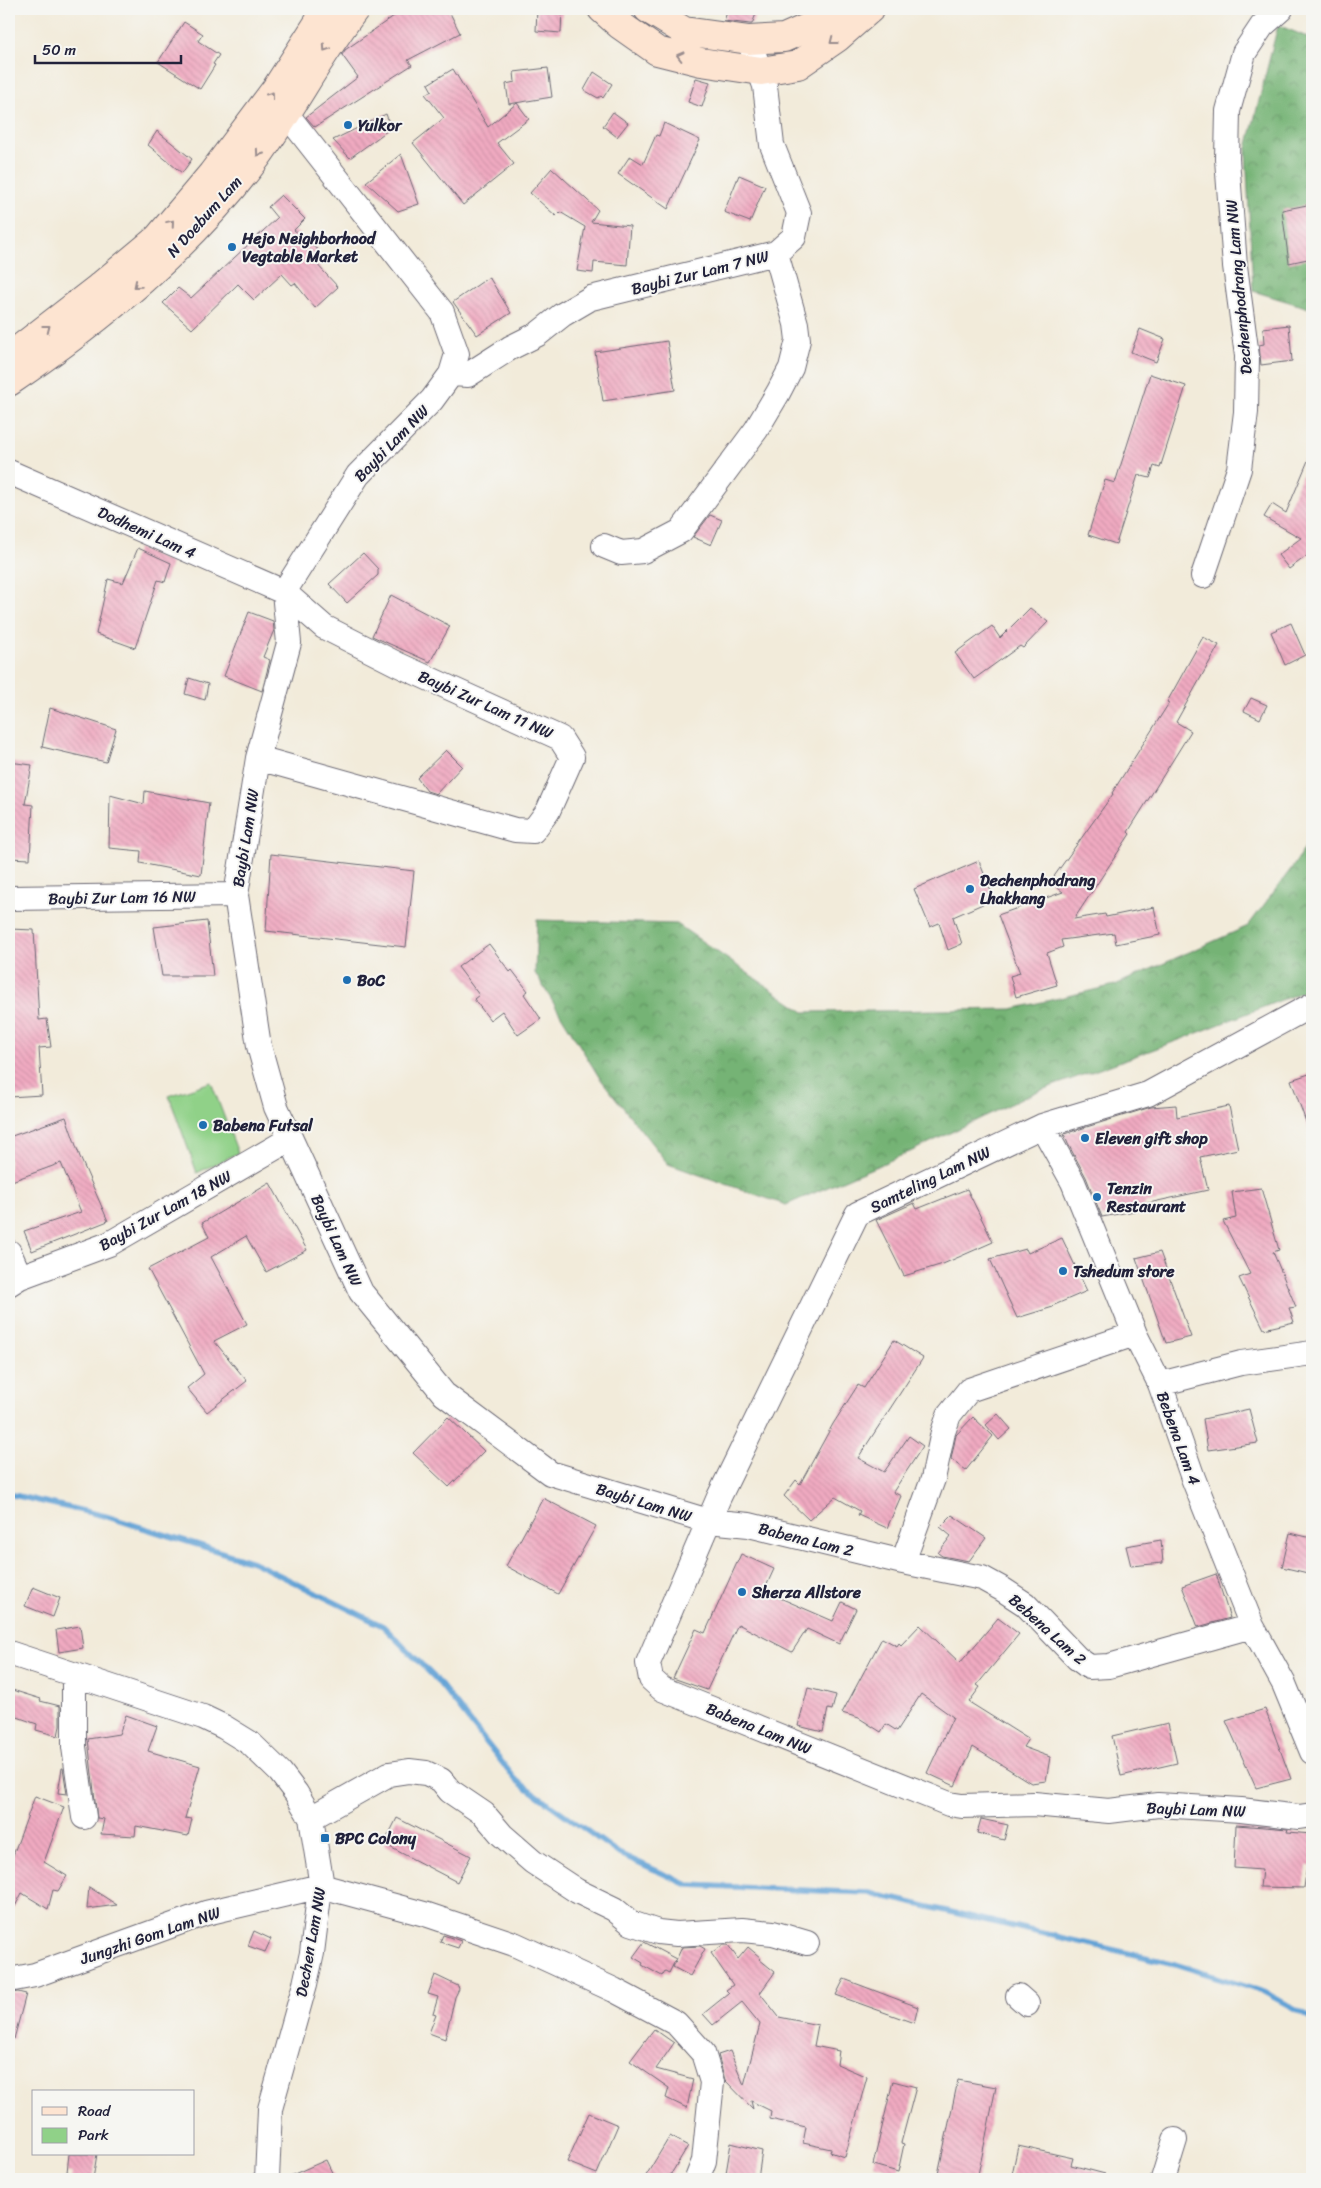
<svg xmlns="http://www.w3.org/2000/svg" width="1321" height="2188" font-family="Sriracha,sans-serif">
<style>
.green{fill:#90d188;stroke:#597a62}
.forest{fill:url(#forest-crowns);stroke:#4b6a58}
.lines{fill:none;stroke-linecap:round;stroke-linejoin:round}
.stream{stroke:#63a3d6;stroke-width:5.5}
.building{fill:url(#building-back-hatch)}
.minor-casing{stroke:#6b6873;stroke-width:26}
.secondary-casing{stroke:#6b6873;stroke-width:30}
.minor{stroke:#fff;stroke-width:24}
.secondary{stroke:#fde4d1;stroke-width:28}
.oneway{stroke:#9a8d8e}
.poi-dot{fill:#1f6fb2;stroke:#f6f6f2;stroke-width:2}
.labels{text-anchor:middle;stroke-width:4;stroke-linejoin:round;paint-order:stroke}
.poi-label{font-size:16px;font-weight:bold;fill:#22223b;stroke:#f6f6f2;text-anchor:start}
.street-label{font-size:16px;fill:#22223b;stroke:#f6f6f2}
</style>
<defs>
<pattern id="forest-crowns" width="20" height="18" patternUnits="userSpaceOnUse" patternTransform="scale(1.25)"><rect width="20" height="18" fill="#74b374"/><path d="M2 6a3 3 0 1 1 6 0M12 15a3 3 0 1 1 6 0" fill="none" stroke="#5f9160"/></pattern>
<pattern id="building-back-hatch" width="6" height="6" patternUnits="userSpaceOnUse" patternTransform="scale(1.25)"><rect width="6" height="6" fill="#f0aac1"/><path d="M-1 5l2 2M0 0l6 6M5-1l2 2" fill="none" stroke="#ce92a7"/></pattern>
</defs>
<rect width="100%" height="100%" fill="#f6f6f2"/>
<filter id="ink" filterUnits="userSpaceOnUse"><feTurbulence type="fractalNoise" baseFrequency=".02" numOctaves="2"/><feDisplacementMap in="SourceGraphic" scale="10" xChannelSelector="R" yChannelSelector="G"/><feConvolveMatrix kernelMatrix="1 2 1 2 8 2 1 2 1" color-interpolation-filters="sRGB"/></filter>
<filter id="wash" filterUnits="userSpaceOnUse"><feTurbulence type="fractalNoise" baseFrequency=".0096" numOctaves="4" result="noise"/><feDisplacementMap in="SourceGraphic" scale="20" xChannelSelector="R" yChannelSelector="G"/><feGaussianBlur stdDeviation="1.12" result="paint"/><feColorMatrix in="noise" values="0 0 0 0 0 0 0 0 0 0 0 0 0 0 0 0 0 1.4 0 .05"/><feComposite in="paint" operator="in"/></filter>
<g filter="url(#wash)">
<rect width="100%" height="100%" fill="#f2ebda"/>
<!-- green -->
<path class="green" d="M211,1082L238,1153L197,1173L169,1096Z"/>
<!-- forest -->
<path class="forest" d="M1278,25L1312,39V309L1253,291L1246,152Z
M1312,836V988L1182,1039L1036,1092L912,1151L786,1205L668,1164L599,1077L535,973L537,920L677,924L804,1012L1012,1009L1115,985L1248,926L1294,865Z"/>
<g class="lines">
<!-- stream -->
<path class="stream" d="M9,1494L105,1516L253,1562L383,1626L436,1679L516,1780L618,1853L688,1885L869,1893L1175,1964L1264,1992L1312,2018"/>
</g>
<g id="blocks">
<!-- building -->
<path class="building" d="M404,9H448L460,33L408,60L412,65L315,127L306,117L358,77L342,55L345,50Z
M537,9H562L561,33L536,31Z
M728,9H758L752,24H750L724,21Z
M184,22L203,34L198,41L219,55L213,64L215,65L200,89L158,62Z
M548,68L552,97L509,104L506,84L515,82L514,72Z
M453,69L488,127L517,103L529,119L497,143L514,164L463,205L413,143L444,118L425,94L432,91L428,84Z
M594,72L612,84L603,98L601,96L598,98L584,90Z
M696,78L710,82L702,107L688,102Z
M613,112L628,123L617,137L603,126Z
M386,114L391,128L350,158L333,140Z
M664,123L700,140L668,209L618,174L630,156L643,164L656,135L659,136Z
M157,131L192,159L182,173L148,145Z
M401,154L419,204L398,211L366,182Z
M552,168L598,210L591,222L630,226L627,265L594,262L593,273L577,271L585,227L560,212L556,216L530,193Z
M739,175L765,186L750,222L724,212Z
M281,195L305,219L294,230L319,251L313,260L338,287L315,308L295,283L292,285L282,274L254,300L238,284L192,329L163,303L178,288L191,298L277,218L268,207Z
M1312,204V258L1289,263L1282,210Z
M489,277L511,313L477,335L453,302Z
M1289,325L1292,361L1261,365L1259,345L1264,344L1263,328Z
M1140,329L1165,339L1156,362L1131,352Z
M667,341L675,390L603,401L595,352Z
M1150,374L1186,386L1160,468L1154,466L1150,478L1138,475L1116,544L1088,535L1105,480L1115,483Z
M1312,451V552L1289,569L1278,555L1301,538L1264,517L1272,504L1286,513Z
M710,515L722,520L711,545L693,537Z
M138,548L171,563L165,582L158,580L135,648L96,634L108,579L123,583Z
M363,553L378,569V575L347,603L329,584Z
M391,595L450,626L430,662L372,636Z
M1030,608L1048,622L1023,648L1020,646L974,679L955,653L992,626L1000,638Z
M249,612L273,621L274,630L263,657L270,660L262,691L224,676Z
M1291,623L1305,655L1285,665L1271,632Z
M1203,637L1219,645L1176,722L1191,731L1128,832L1130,834L1074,919L1105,914L1106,917L1154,907L1160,935L1116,944L1114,933L1061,940L1063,947L1047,953L1057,985L1016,997L1010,976L1020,973L998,915L1063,892L1050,882L1113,794L1112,793L1169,703L1167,702Z
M189,678L208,684L205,700L185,694Z
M1251,698L1267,705L1260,719L1244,711Z
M50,708L116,729L106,762L42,747Z
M446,750L462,766L436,794L427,791L417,778Z
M9,762L32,765L25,804L33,805L30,859L9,858Z
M145,791L209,803L201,875L140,863L141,851L109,848L110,795L144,804Z
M271,854L414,871L406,947L266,931Z
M979,861L994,899L953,917L962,944L948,950L939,923L930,927L914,889Z
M207,921L213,976H162L154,927Z
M9,929L34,930L39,1020L47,1019L51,1047L39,1048L42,1095L9,1097Z
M489,944L510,972L512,970L528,991L524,994L541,1019L518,1035L502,1011L490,1020L474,999L479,995L458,967Z
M1312,1073V1133H1310L1291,1080Z
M1176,1105L1177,1117L1229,1106L1238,1149L1200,1157L1208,1190L1144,1204L1145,1209L1102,1217L1086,1177L1068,1144L1064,1134L1151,1107Z
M66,1117L80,1157L108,1221L32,1251L24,1231L81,1212L61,1163L9,1182V1137Z
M270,1183L307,1250L266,1272L246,1236L211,1257L247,1324L214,1341L247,1381L207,1412L187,1388L204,1374L148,1269L209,1237L202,1223Z
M1261,1188L1279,1250L1273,1252L1296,1307L1289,1308L1294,1322L1264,1329L1239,1278L1250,1274L1223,1221L1236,1218L1232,1192Z
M967,1189L993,1242L943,1264L904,1276L876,1220L914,1203L917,1209Z
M1062,1238L1087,1291L1052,1306L1053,1307L1017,1318L990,1259L1026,1249L1028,1253Z
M1160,1252L1191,1337L1166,1343L1136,1258Z
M894,1340L923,1358L858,1458L884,1472L909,1436L923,1446L893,1492L901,1496L887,1528L858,1515L860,1511L835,1497L809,1520L784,1496L796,1480L800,1484L833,1424L858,1385L864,1388Z
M1249,1409L1258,1443L1208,1450L1203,1419Z
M998,1414L1011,1429L999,1440L986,1425Z
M448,1417L484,1451L449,1487L413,1453Z
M973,1417L993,1436L966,1470L951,1459L956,1435Z
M543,1498L596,1526L558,1594L506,1566Z
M952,1515L986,1538L969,1561L942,1556L938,1553L951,1536L940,1527Z
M1290,1533L1312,1538V1574L1282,1567Z
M1161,1540L1163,1563L1131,1566L1126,1546Z
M741,1554L774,1569L764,1591L833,1621L842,1602L856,1609L839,1644L807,1629L792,1652L738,1624L707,1690L673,1678L696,1629L705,1633Z
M1216,1574L1230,1618L1198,1627L1182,1586Z
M33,1587L60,1598L53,1617L25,1606Z
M998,1618L1019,1634L977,1685L980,1687L969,1702L1028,1739L1023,1747L1050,1757L1046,1781L1031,1783L973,1747L955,1786L927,1773L953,1717L921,1694L897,1731L886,1724L881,1732L859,1718L842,1713L882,1638L897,1646L899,1643L901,1645L920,1625L960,1663Z
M80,1626L83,1648L59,1652L56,1630Z
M808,1688L836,1695L832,1710L828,1709L823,1732L798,1726Z
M9,1689L41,1699L40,1701L60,1706V1726L58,1736L36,1730L37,1724L9,1714Z
M1265,1709L1291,1779L1256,1788L1226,1721Z
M126,1715L157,1726L148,1751L200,1766L185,1818L192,1819L188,1836L136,1826L135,1836L101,1834L104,1819L97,1818L88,1739L119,1734Z
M1168,1723L1177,1763L1121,1776L1112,1736Z
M62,1768H63L67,1794L58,1793Z
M35,1796L64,1807L44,1862L67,1876L58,1891L53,1890L48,1909L22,1893L9,1918V1866Z
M397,1818L471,1856L457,1882L384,1844Z
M981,1819L1008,1825L1004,1840L977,1833Z
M1236,1825L1264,1827L1288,1829L1287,1832L1312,1834V1866H1307L1304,1888L1260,1887L1262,1870L1234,1868Z
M89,1887L117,1905L87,1909Z
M254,1931L271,1939L265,1952L248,1946Z
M443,1935L461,1941L458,1948L440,1942Z
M644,1942L676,1959L669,1973L665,1971L662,1976L642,1965L643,1963L633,1957Z
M723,1945H728L738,1959L748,1947L761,1958L759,1959L775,1972L760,1993L779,2017L818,2025L814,2046L839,2051L837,2064L867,2077L845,2157L830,2152L831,2149L803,2143L806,2127L770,2119L771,2111L751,2101L753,2109L725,2080L718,2055L730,2051L744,2085L760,2024L742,2002L713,2025L703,2014L729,1993L726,1990L733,1985L711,1953Z
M700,1946L705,1949L690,1976L673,1967L682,1947Z
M435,1975L458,1986L459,1989L455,1997L445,2039L429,2033L436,2015L433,2014L438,1997L428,1994Z
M844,1979L918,2007L914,2023L836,1995Z
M18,1992L26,1994L14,2039L9,2038V1993Z
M654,2029L674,2043L656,2069L693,2079L687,2108L666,2098L669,2088L630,2061Z
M958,2080L996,2087L982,2156L977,2179H937Z
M893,2081L916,2087L901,2143L904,2144L898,2172L873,2165Z
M589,2113L618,2125L597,2174L567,2162Z
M670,2136L688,2146L668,2179H644Z
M731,2143L762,2151L758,2179H725Z
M1018,2146L1073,2158L1071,2165L1105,2174L1104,2179H1011Z
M69,2154H97L93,2179H71L72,2173L67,2172Z
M326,2160L335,2179H283Z"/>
</g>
</g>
<g filter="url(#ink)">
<use href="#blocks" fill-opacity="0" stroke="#6b6873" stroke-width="1"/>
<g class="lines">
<defs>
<path id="minor" d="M285,112L442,312L457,354L451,374L432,400L358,475L284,592L289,643L258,758L236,895L259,1046L276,1107L361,1292L444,1394L550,1473L708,1521L749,1525L903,1562L982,1578L1002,1589L1025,1604L1077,1658L1089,1667L1109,1666L1252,1626
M451,374L468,375L510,348L538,334L562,315L591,298L776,253L794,237L799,213L772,145L765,86L749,40
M9,472L284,592L324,627L399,665L560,738L572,757L548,811L533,831L515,830L258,758
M604,546L621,553L643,551L681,531L756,430L778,393L791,368L798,340L796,324L776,253
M1203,576L1239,469L1246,412L1247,356L1235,266L1227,159L1228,111L1244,53L1262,26L1281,9
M9,898L236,895
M1312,1005L1148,1094L1042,1126L857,1214L719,1497L648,1663L651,1679L662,1689L949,1804L962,1806L1034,1804L1109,1811L1158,1805L1241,1810L1299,1817L1312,1815
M1042,1126L1073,1182L1135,1334L1160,1384L1193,1478L1252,1626L1284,1684L1312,1752
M9,1252L20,1277
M9,1284L20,1277L109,1244L290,1139
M1160,1384L1241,1363L1312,1353
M903,1562L933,1479L943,1432L949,1415L969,1390L1135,1334
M9,1653L203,1717L224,1727L250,1743L280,1772L296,1793L311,1818L321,1880L312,1953L305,1984L270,2109L267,2179
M74,1676V1747L84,1817
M311,1818L389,1774L409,1771L426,1773L441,1780L450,1791L484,1814L502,1835L533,1862L577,1891L614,1909L631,1923L658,1932L677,1934L742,1930L773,1933L807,1943
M9,1980L35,1975L206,1913L321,1886L428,1915L514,1944L614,1990L676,2023L703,2053L712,2082L704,2161L697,2179
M1018,1996L1027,2004
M1163,2179L1175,2140"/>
<path id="secondary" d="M602,9L620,25L657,51L701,62L761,71L798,65L837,38L870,9
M648,9L684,31L749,40L784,38L820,22L836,9
M9,357L98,288L158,238L212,174L275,90L327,9
M9,382C102,319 189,248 257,157C292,109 319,56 355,9"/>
</defs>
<!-- minor casing -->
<use href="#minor" class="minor-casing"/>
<!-- secondary casing -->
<use href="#secondary" class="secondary-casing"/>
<!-- minor -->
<use href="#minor" class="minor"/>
<!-- secondary -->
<use href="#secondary" class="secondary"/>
</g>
<!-- one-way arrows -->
<defs><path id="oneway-chevron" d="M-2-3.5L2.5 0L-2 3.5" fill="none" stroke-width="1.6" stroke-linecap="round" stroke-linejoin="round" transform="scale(1.25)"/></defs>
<g class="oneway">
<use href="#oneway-chevron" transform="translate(833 41) rotate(142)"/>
<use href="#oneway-chevron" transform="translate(326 48) rotate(124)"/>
<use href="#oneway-chevron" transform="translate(680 56) rotate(-166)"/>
<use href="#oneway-chevron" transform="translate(271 95) rotate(-54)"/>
<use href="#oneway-chevron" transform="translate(259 153) rotate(125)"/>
<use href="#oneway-chevron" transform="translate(171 223) rotate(-50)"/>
<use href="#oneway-chevron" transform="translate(137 285) rotate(140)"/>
<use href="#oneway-chevron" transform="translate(47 328) rotate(-38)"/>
</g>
</g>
<!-- markers -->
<g class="poi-dot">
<circle cx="348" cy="125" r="5"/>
<circle cx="232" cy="247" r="5"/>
<circle cx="970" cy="889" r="5"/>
<circle cx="347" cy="980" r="5"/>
<circle cx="203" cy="1125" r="5"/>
<circle cx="1085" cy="1138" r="5"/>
<circle cx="1097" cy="1197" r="5"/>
<circle cx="1063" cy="1271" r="5"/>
<circle cx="742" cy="1592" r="5"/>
<rect x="320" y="1833" width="10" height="10" rx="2.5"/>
</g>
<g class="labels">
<!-- poi labels -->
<g class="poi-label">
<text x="358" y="131">Yulkor</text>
<text x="242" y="244">Hejo Neighborhood<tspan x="242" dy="18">Vegtable Market</tspan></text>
<text x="980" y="886">Dechenphodrang<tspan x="980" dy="18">Lhakhang</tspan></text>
<text x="357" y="986">BoC</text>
<text x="213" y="1131">Babena Futsal</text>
<text x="1095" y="1144">Eleven gift shop</text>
<text x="1107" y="1194">Tenzin<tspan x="1107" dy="18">Restaurant</tspan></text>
<text x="1073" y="1277">Tshedum store</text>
<text x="752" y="1598">Sherza Allstore</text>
<text x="335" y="1844">BPC Colony</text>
</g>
<!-- street labels -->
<g class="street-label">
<text transform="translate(204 216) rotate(-48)" y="6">N Doebum Lam</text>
<text transform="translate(700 272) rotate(-14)" y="6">Baybi Zur Lam 7 NW</text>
<text transform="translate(1238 287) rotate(-95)" y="6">Dechenphodrang Lam NW</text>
<text transform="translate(391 443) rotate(-46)" y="6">Baybi Lam NW</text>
<text transform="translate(147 532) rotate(24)" y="6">Dodhemi Lam 4</text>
<text transform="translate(486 704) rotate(24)" y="6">Baybi Zur Lam 11 NW</text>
<text transform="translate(245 838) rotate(-81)" y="6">Baybi Lam NW</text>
<text transform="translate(122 897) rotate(-1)" y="6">Baybi Zur Lam 16 NW</text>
<text transform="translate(930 1179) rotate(-26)" y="6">Samteling Lam NW</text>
<text transform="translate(165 1210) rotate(-29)" y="6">Baybi Zur Lam 18 NW</text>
<text transform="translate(337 1240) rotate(65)" y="6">Baybi Lam NW</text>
<text transform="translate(1179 1438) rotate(70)" y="6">Bebena Lam 4</text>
<text transform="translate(644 1502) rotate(17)" y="6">Baybi Lam NW</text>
<text transform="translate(806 1539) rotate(14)" y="6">Babena Lam 2</text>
<text transform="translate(1048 1629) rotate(42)" y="6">Bebena Lam 2</text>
<text transform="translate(759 1728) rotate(22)" y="6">Babena Lam NW</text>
<text transform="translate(1196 1809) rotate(2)" y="6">Baybi Lam NW</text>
<text transform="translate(150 1935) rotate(-19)" y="6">Jungzhi Gom Lam NW</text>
<text transform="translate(310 1942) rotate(-80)" y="6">Dechen Lam NW</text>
</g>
</g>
<!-- margin -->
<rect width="1321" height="2188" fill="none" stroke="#f6f6f2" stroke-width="30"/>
<!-- legend -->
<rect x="32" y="2090" width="162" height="65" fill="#f6f6f2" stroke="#a1a1a9"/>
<rect x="42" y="2107" width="25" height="8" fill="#fde4d1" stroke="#a1a1a9"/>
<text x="78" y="2116" font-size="15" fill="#22223b">Road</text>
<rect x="42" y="2128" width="25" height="15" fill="#90d188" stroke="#a1a1a9"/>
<text x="78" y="2140" font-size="15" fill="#22223b">Park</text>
<!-- scale -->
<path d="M35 55v8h146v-8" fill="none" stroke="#22223b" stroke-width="2.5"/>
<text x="42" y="55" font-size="15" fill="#22223b" stroke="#f6f6f2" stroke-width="4" paint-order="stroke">50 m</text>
</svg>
